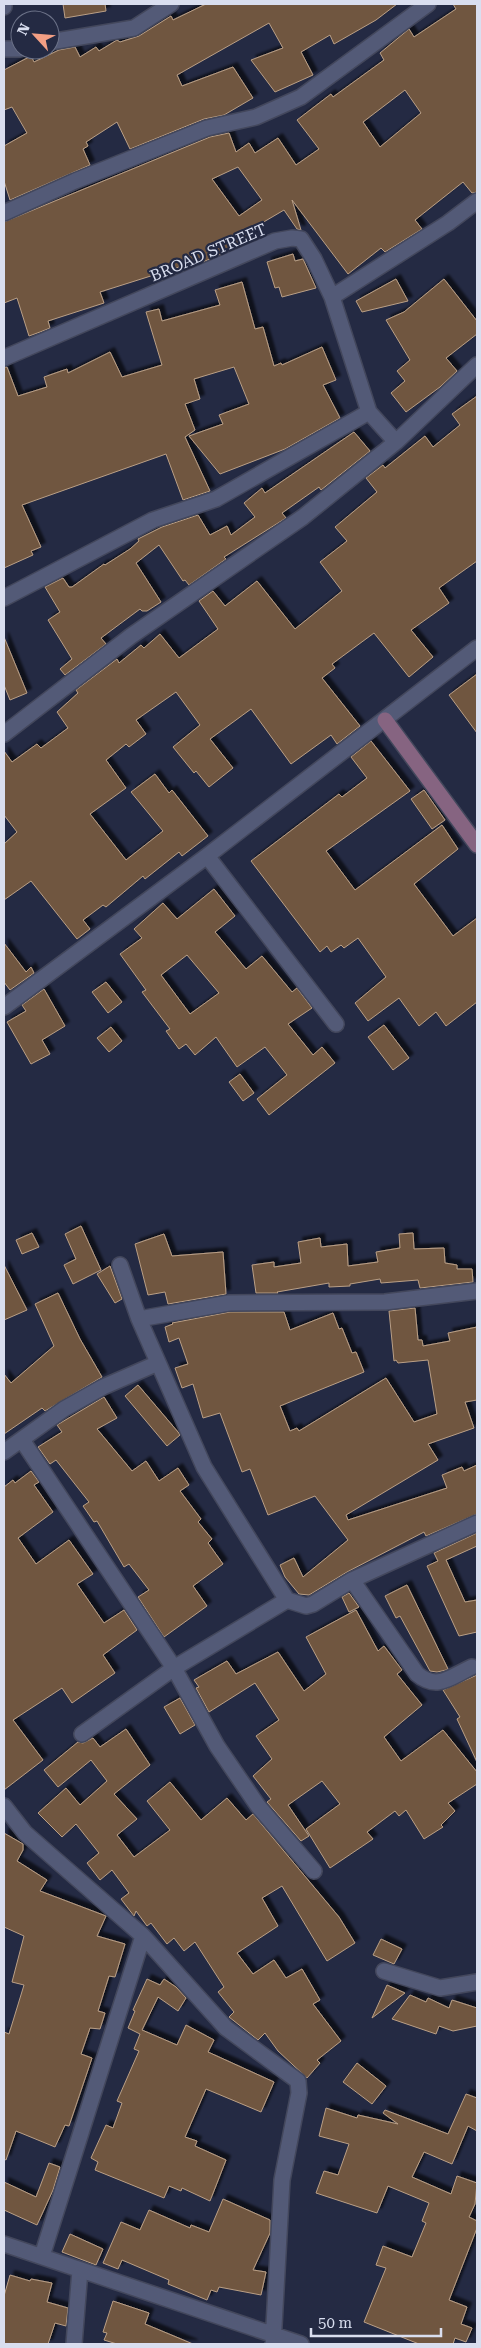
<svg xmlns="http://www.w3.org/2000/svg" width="481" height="2348" font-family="'Roboto Serif',serif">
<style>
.building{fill:#6f563f;stroke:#ba9f86;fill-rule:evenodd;filter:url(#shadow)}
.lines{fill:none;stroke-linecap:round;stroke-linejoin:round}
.street-casing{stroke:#43475c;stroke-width:18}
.secondary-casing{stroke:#43475c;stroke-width:18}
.street{stroke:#535a77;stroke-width:15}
.secondary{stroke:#866481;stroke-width:15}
.labels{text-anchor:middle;stroke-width:4.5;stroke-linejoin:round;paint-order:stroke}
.street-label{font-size:16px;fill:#d9deef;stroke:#242a43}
</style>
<defs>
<filter id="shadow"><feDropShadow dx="4.5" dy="-4.5" stdDeviation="1" flood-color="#0009"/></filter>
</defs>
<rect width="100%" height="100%" fill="#242a43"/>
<!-- building -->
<path class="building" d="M63,4H105L106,11L65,18Z
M206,4H397L376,20L334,44L330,35L301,52L313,75L275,92L251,60L283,48L269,23L177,75L182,86L233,67L253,98L224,115L204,119L130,149L117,122L86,142L88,146L83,149L90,165L10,200L4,181V146L27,133L12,107L4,110V70L31,56L34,62L59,50L75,47L80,57L96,47L99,51L117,40L120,42L139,36L171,16L173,20Z
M453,4H477V192L472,193L463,182L415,220L422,229L385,252L381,248L348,274L292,200L301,230L297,229L284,210L250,230L253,235L237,247L194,266L192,263L100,292L104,303L48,321L50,328L40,332L29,336L17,298L4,303V222L210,137L229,133L236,152L249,143L255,153L278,138L296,165L319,149L297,120L331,94L333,97L384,60L380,53L409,29L414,37L456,9ZM405,90L421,113L380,147L363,122ZM238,167L262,200L239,216L212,179Z
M293,254L295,261L303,259L316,288L282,297L279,287L275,288L267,262Z
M396,279L408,301L362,312L356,301Z
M444,279L477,321V334L446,358L457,371L440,387L406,412L391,393L405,381L397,371L410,360L386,320L404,312Z
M242,282L255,329L263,327L274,366L281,363L282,365L322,347L336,380L323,385L340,418L285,449L220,474L189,436L223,424L219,415L249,404L234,367L194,379L200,399L185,404L195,430L185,437L210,491L183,500L166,454L22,505L41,547L31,551L33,555L4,568V367H7L18,396L47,387L44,377L67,369L68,373L110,352L122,377L162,365L146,312L159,309L162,321L220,305L215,290Z
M477,396V561L439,588L449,603L411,630L433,657L409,677L374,633L332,664L335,668L322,678L360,726L337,744L331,735L291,764L251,709L210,739L233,768L209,787L196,771L194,773L173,747L200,725L176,692L136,720L146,734L129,747L126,744L106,760L126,788L90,814L126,860L163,831L131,792L155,774L169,793L172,790L208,836L182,856L179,852L145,879L143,876L106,907L103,905L83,920L90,929L77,939L31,881L4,900V844L17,832L4,815V751L12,762L37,744L41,748L68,728L57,712L78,693L76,690L117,659L119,663L141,645L144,648L160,634L179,658L218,629L199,601L213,591L225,606L257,581L295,629L342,591L320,562L347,541L335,527L377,492L366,478L383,465L385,468L425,436L433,447L460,425L452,414Z
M354,432L370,451L321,490L319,487L282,513L286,518L224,557L226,559L189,585L185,580L183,581L159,545L136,563L161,602L147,611H142L140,609L101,638L106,644L65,675L60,669L72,659L48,620L60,612L45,587L63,578L69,587H72L104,564L105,565L130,549L139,541L138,539L162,527L198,515L210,535L227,526L231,535L255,517L244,503L262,488L265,493Z
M4,637L27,693L10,700L4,685Z
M477,674V733L449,695Z
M371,741L410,791L326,851L355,890L442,825L458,849L414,884L453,936L477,918V1002L446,1026L436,1012L419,1026L399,998L368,1021L355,1003L386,977L358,938L344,948L341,945L331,952L327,946L320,952L251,861L339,794L342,797L367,778L351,757Z
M424,790L445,820L432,829L411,799Z
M214,889L235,916L215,932L246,969L262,956L292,992L297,988L312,1008L288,1024L313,1055L322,1047L335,1063L269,1115L257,1099L287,1075L265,1047L237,1067L216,1037L195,1055L186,1044L179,1049L166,1031L170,1029L142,992L146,990L120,954L142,938L134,929L163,903L177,919ZM187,955L219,993L190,1014L161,975Z
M4,943L26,972L31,967L34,973L10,990L4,982Z
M106,982L122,1002L108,1013L92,992Z
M44,989L65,1026L42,1040L50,1054L31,1064L7,1022L26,1011L22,1005Z
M384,1025L409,1058L393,1070L368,1037Z
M111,1027L122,1041L109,1052L97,1038Z
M240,1074L254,1093L243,1101L229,1082Z
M81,1226L101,1270L73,1284L64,1265L76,1259L65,1234Z
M32,1233L39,1247L22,1254L16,1240Z
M413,1233L414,1249L444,1248L445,1263L457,1265V1269H472L473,1282L420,1288L418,1280L381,1283L380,1279L350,1284V1286L329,1287V1283L277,1292L278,1293H256L252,1265L274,1262V1267L301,1263L298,1242L320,1238L321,1247L347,1244L348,1266L378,1262L376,1252L400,1248L399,1234Z
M164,1234L172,1256L223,1252L226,1294L168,1304L165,1292L148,1295L135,1244Z
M4,1265L27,1310L4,1320Z
M110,1266L122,1299L115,1303L97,1274Z
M58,1293L80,1339L102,1377L45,1411L42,1408L4,1434V1374L11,1383L54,1346L35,1304Z
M415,1308L418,1340H422L423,1346L450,1341L448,1333L477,1327V1400L465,1402L474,1428L428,1444L438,1460L346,1515L348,1520L447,1488L442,1475L462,1467L464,1471L477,1465V1514L426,1536L424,1532L347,1572L309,1595L299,1594L285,1577L280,1565L294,1558L303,1577L348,1540L315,1496L268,1515L250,1469L242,1472L220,1413L203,1418L193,1384L182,1388L175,1368L188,1364L179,1338L169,1342L165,1327L173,1324L172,1323L230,1312H284L290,1330L333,1313L339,1329L342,1328L352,1353L356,1352L364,1372L280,1406L290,1431L297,1428L299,1431L386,1378L414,1422L437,1414L428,1360L398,1363L396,1360L394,1361L389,1311Z
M138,1385L178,1432L180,1435L167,1446L125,1396Z
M104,1397L117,1418L97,1429L132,1471L146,1461L159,1481L178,1468L189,1485L180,1491L201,1519L198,1522L212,1539L208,1543L223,1564L193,1586L207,1606L164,1637L138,1597L149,1590L129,1564L124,1567L97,1521L94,1522L83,1506L89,1502L56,1460L50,1464L38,1447L62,1432L57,1425Z
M31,1471L39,1482L34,1485L53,1512L18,1538L36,1564L69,1540L93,1574L77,1584L104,1623L124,1610L137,1630L103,1655L115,1673L72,1703L62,1688L13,1720L43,1760L4,1790V1487L13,1480L15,1483Z
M477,1533V1546L446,1560L465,1602L477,1600V1632L459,1636L427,1566L438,1561L434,1553Z
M407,1585L448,1669L446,1670L437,1672L430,1671L400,1616L396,1618L385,1596Z
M349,1593L359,1607L349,1612L342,1597Z
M356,1610L378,1651L384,1646L402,1670L397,1674L422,1705L384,1737L401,1761L443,1730L477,1772V1784L448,1803L455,1811L441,1825L443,1827L424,1839L406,1810L399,1816L395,1811L367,1832L373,1839L330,1868L306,1829L340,1804L322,1781L288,1805L309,1836L301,1841L267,1802L271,1799L253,1776L272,1759L256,1736L279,1720L255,1683L209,1712L196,1688L199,1687L194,1680L227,1661L236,1674L278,1652L304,1691L326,1674L306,1637Z
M477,1675V1762L457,1719L460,1717L443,1690Z
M180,1698L195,1725L180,1734L164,1707Z
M126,1729L150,1765L114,1794L137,1819L117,1835L134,1857L170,1830L147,1801L170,1782L201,1820L227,1798L246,1820L253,1814L339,1917L355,1943L327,1961L282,1886L262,1898L278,1926L237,1953L253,1974L274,1960L286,1978L302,1969L320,2000L313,2004L341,2041L317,2060L320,2063L307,2078L278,2051L265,2033L258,2040L229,2017L234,2012L218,1992L224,1987L195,1942L184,1951L174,1938L167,1944L151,1923L147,1926L136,1911L134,1916L121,1899L129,1893L112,1870L100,1880L87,1863L99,1853L76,1824L62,1837L38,1813L66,1788L80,1805L107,1781L91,1760L58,1787L44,1770L78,1742L83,1743L93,1738L100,1747Z
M4,1833L23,1844V1850L17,1861L47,1880L40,1891L106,1916L97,1936L125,1944L115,1977L109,1976L98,2011L105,2013L100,2029L90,2028L81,2054L92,2058L69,2126L65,2125L55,2147L16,2131L6,2160L4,2159V2032L9,2034L24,1985L12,1982L24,1936L4,1927Z
M381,1939L402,1949L394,1964L373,1955Z
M147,1979L160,1985L164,1979L176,1987L186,1998L178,2011L158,1997L142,2030L177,2045L186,2025L214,2040L208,2052L274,2082L261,2112L206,2089L185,2137L197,2141L195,2146L226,2160L210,2201L182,2188L181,2191L169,2186L164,2198L95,2170L98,2162L91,2158L106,2125L113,2128L122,2103L117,2101L139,2051L134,2049L140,2034L128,2028L135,2011L133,2010Z
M387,1985L405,1993L372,2018Z
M410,1995L426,2002L428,1998L449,2008L452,2000L477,2008V2026L453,2031L439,2026L436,2034L392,2019Z
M357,2063L386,2086L372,2104L343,2082Z
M466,2094L477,2098V2131L468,2126L452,2164L424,2152L412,2177L451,2194L457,2176L477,2183L475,2204L469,2217L477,2221V2228L449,2300L467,2307L461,2324L472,2328L466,2342L455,2338L453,2344H419L364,2322L386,2268L376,2265L383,2246L412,2257L426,2223L422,2221L429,2203L388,2186L377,2213L316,2193L324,2171L338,2175L349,2144L319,2136L326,2108L357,2118L358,2115L398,2124L383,2113L385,2110L448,2134Z
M49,2163L60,2167L53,2190L37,2225L4,2210V2182L36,2197Z
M223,2199L270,2220V2233L253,2270L266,2272L261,2295L219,2287L217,2292L211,2290L207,2300L168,2284L169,2280L122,2260L118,2269L103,2263L121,2222L140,2230L149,2210L190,2228L191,2225L209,2232Z
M70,2234L103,2249L96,2265L62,2252Z
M10,2275L30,2281L31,2279L52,2283L47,2302L68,2308L66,2326L55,2323L48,2344H4V2296Z
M113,2301L149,2313L145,2324L193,2344H117L104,2340L107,2333L103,2332Z"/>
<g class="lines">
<defs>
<path id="street" d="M4,7V4
M50,42L134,28L171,4
M4,49H20
M4,213L75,181L207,128L256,117L301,97L428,4
M332,297L448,223L477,201
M4,358L275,241L292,238L301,239L314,259L332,297L369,412L396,442
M4,598L153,520L216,499L369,412
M4,734L131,636L303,517L396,442L477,365
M207,856L336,1024
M4,1007L207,856L477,648
M120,1265L139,1319L204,1467L287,1600L306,1606L313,1604L352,1580L477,1523
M139,1319L229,1303L385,1302L477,1291
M22,1440L174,1668L82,1734
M4,1452L64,1409L103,1387L158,1363
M352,1580L417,1674C437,1691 450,1677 472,1667
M287,1600L174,1668L217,1746L258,1806L314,1871
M4,1806L25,1833L143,1936L226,2028L298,2081L299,2093L282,2180L273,2344
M384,1971L440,1988L477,1982
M4,2244L301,2344
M42,2256L143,1936
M74,2344L80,2270"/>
<path id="secondary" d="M385,720L477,845"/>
</defs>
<!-- street casing -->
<use href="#street" class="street-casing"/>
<!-- secondary casing -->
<use href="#secondary" class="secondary-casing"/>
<!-- street -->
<use href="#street" class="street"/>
<!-- secondary -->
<use href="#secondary" class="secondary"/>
</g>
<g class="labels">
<!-- street labels -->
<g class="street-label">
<text transform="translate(208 252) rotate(-23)" y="6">BROAD STREET</text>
</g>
</g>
<!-- border -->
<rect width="481" height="2348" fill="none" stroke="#d9deef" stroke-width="10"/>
<!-- north arrow -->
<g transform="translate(35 35) rotate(296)"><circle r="24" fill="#242a43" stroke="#6c7288"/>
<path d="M0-4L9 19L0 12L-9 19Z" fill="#f39f84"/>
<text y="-8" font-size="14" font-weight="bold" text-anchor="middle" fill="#d9deef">N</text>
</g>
<!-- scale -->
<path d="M311 2328v8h130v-8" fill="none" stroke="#d9deef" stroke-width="2.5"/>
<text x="318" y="2328" font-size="15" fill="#d9deef" stroke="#242a43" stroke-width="4" paint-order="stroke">50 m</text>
</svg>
